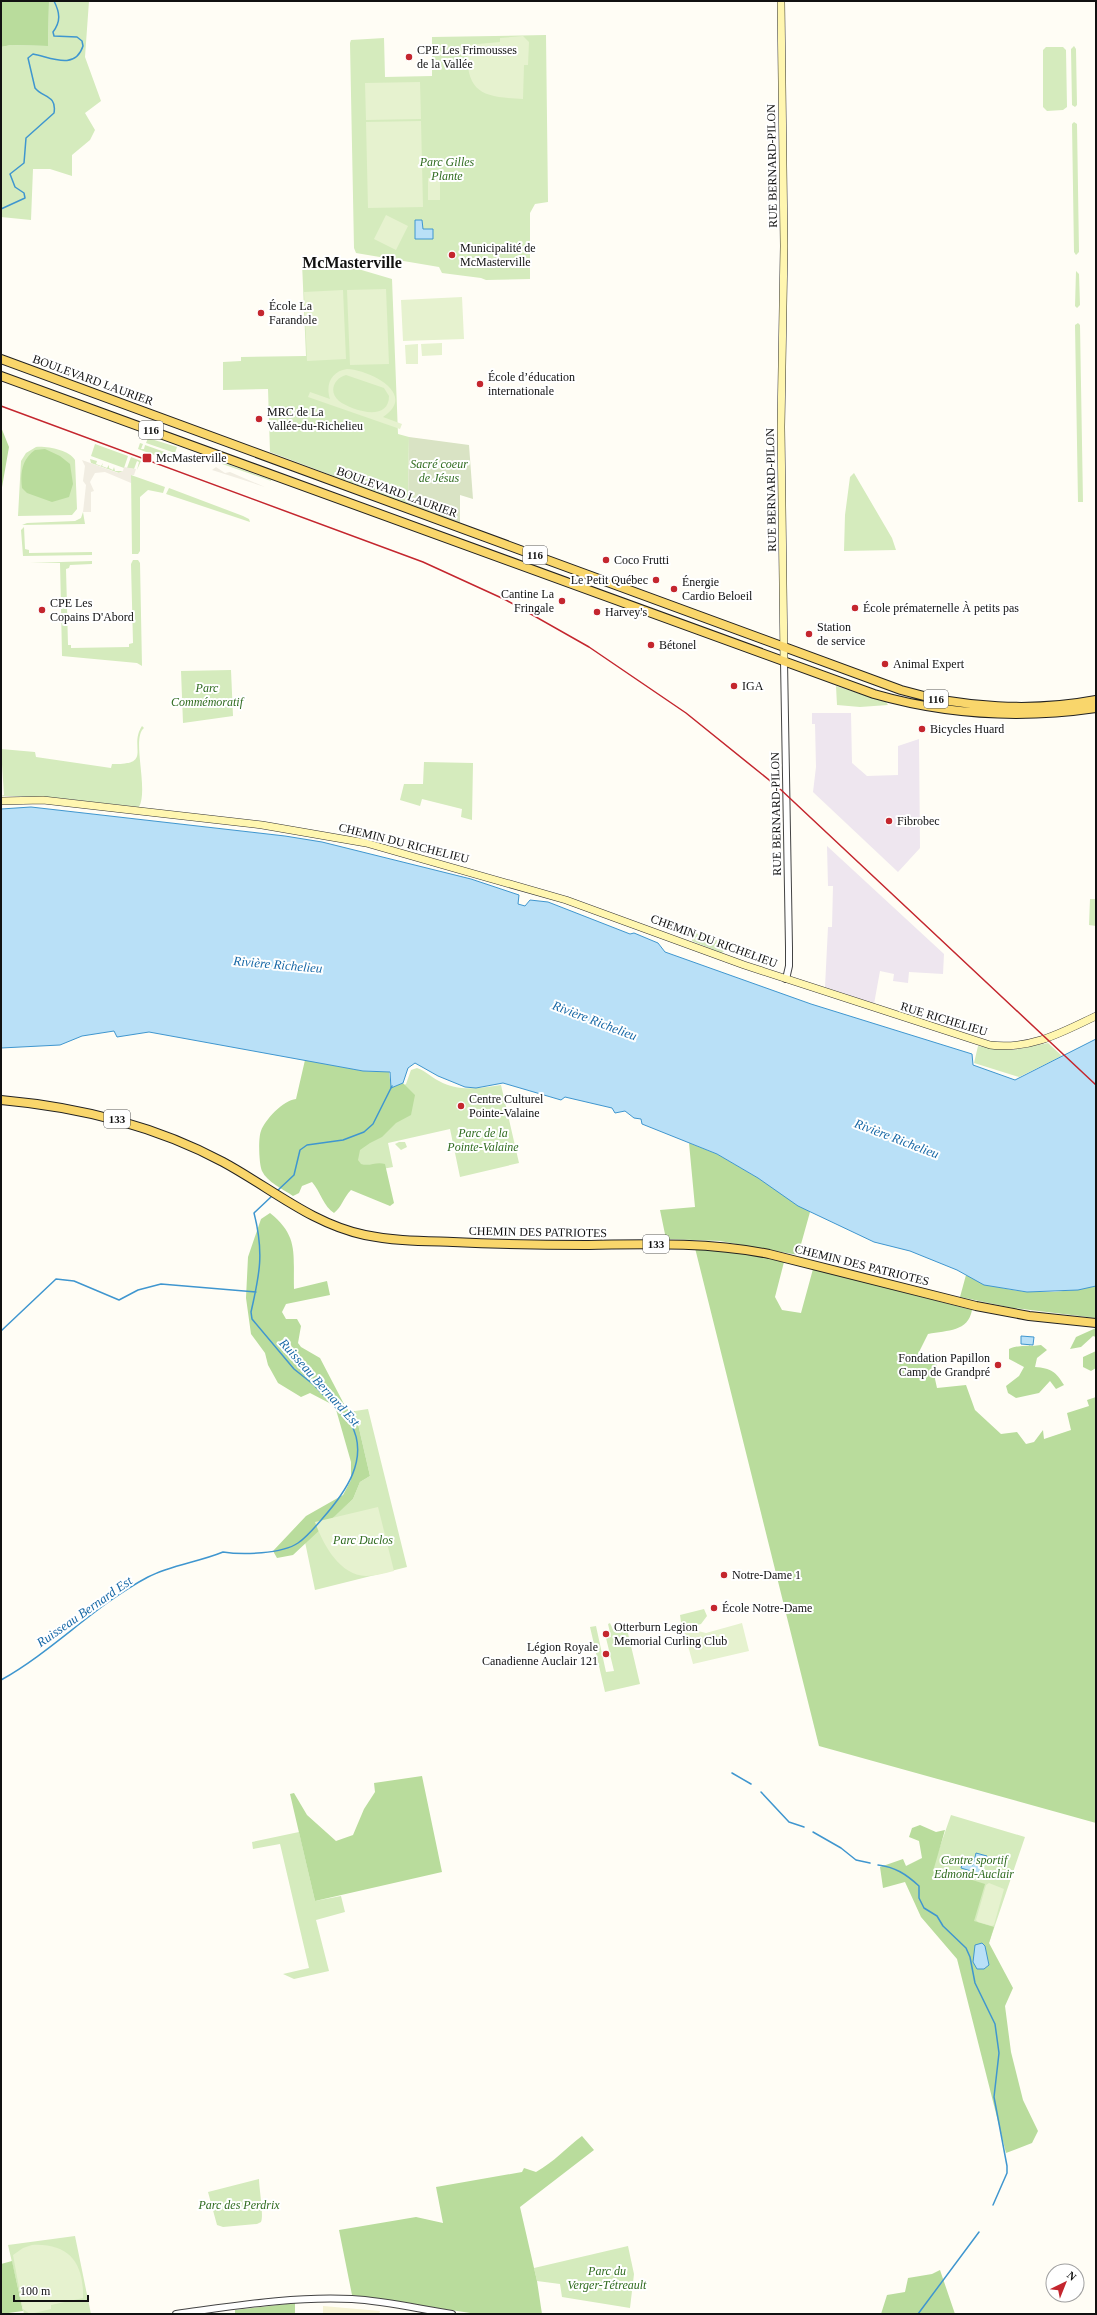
<svg xmlns="http://www.w3.org/2000/svg" width="1097" height="2315" font-family="'Times New Roman',serif">
<style>
.industrial{fill:#eee6ef}
.farmland{fill:#f6f3d4}
.green{fill:#d5ebbd}
.forest{fill:#b9dc9c}
.cemetery{fill:#d9e3c4}
.pitch{fill:#e6f2cf;fill-rule:evenodd}
.plaza{fill:#f1ede2}
.water{fill:#b9e0f7;stroke:#3f96cf}
.lines{fill:none;stroke-linecap:round;stroke-linejoin:round}
.stream{stroke:#3f96cf;stroke-width:1.5}
.tertiary-casing{stroke:#444;stroke-width:8}
.secondary-casing{stroke:#333;stroke-width:8}
.primary-casing{stroke:#222;stroke-width:10}
.tertiary{stroke:#fff;stroke-width:6}
.secondary{stroke:#fff6b0;stroke-width:7}
.primary{stroke:#f9d66b;stroke-width:8}
.rail{stroke:#c4262e;stroke-width:1.5}
.poi-dot{fill:#c4262e;stroke:#fff;stroke-width:1.5}
.labels{text-anchor:middle;stroke-width:4;stroke-linejoin:round;paint-order:stroke}
.shield{fill:#fff;stroke:#585858;stroke-width:1}
.shield-label{font-size:11px;font-weight:bold;fill:#111}
.poi-label{font-size:12px;fill:#111;stroke:#fff;text-anchor:start}
.park-label{font-size:12px;font-style:italic;fill:#2f6b1f;stroke:#fff}
.street-label{font-size:12px;fill:#111;stroke:#fff}
.water-label{font-size:13px;font-style:italic;fill:#1768a6;stroke:#fff}
.district-label{font-size:16px;font-weight:bold;fill:#111;stroke:#fff}
</style>
<rect width="100%" height="100%" fill="#fffdf5"/>
<!-- industrial -->
<path class="industrial" d="M812,713H851L852,763L867,776L898,775V746L919,739L920,848L898,872L813,792L816,767L815,724H812Z
M827,846L944,954L943,974L909,972L908,983L893,981L894,974L880,971L874,1004L825,987L828,927H832L833,886H828Z"/>
<!-- farmland -->
<path class="farmland" d="M323,2306L380,2311L379,2314H323Z"/>
<!-- green -->
<path class="green" d="M49,1H89L85,57L101,101L85,113L95,130L90,140L72,155V176L50,169H33L31,220L1,217V47L11,45L48,46Z
M546,35L548,202L535,204L530,213V279L486,280L481,278L442,273L439,267L356,253L354,248L350,43L351,40L384,38L385,77L432,76V37Z
M1074,46L1076,49L1077,105L1075,107L1072,105L1071,49Z
M1046,47H1063L1066,50L1067,107L1063,110L1047,111L1043,107V50Z
M1074,122L1077,124L1079,252L1076,255L1074,252L1072,124Z
M302,263L348,266L392,279L398,434L409,437L408,504L270,452L268,389L223,390V362L241,361V357L306,356Z
M1076,271L1079,274L1080,305L1077,308L1075,306Z
M1078,323L1080,325L1083,502H1078L1075,325Z
M148,438L177,447L175,453L146,443Z
M140,443L143,444L141,449H144L145,445L176,456L175,458H178L176,463L138,449Z
M95,444L128,456L124,468L91,456Z
M36,447C47,446 69,450 75,460L77,509L72,515L18,516L21,461L26,453Z
M202,455L271,480V481L202,457Z
M131,457L141,461L137,470L139,462L137,461L134,469L127,468Z
M90,459L97,461L96,464L101,466L103,463L102,466L107,468L109,465V468L113,470L114,467L115,471H123L119,473L91,463Z
M854,473L892,538L896,550L844,551L845,515L850,477Z
M131,475L165,487L163,493L148,490L140,497V551L138,554H132Z
M169,488L243,516L249,519L250,522L166,494Z
M83,512L85,524L22,525L27,523L75,521L81,518Z
M24,527L25,549L29,550V553L92,552V555L23,556L21,530Z
M133,560H138L140,563L142,666L137,663L62,656L61,607H67L68,645H71V648L129,647V644L133,643L131,564Z
M92,561V564L70,565L69,568L66,569L67,606H61L60,563H30Z
M231,670L233,716L183,723L181,671Z
M836,686L886,702L888,705L860,707L837,705Z
M142,726L144,728C131,738 149,789 139,807L50,797L1,796L4,795L1,749L35,752L36,757L111,768L112,764C154,765 128,747 142,726Z
M424,762L473,763L472,820L461,817L462,809L422,799L420,806L400,800L404,784H423Z
M1090,899H1096V926L1089,925Z
M692,932L725,943L724,951L722,953L692,941Z
M1048,1043L1062,1056L1019,1077L974,1063L978,1046L1013,1050Z
M417,1068C426,1071 431,1077 439,1081C459,1092 479,1088 501,1085L519,1163L460,1177L450,1129L388,1143L393,1167L356,1174L360,1136L394,1090L406,1084L411,1070Z
M399,1142H405L407,1147L401,1150L395,1144Z
M368,1409L407,1567L315,1590L305,1542L353,1499L360,1482L370,1476L355,1411Z
M704,1609L707,1616L701,1624L682,1629L680,1615Z
M610,1623L614,1632L627,1629L640,1684L605,1692L590,1627L596,1626L606,1672L614,1671L606,1638L611,1637L608,1624Z
M951,1815L1025,1837L989,1943L930,1875Z
M299,1832L315,1901L341,1896L345,1912L316,1920L329,1971L294,1979L283,1974L309,1968L280,1844L253,1849L252,1842Z
M259,2179C259,2188 264,2216 261,2222L257,2224L223,2227L217,2225L208,2192Z
M75,2236L91,2314H24L8,2245Z
M628,2246L634,2274L630,2308L562,2297L560,2284L537,2281L534,2268Z"/>
<!-- forest -->
<path class="forest" d="M1,1H49L48,46L11,45L1,47Z
M1,427L9,447L1,493Z
M45,449L60,456L70,464L73,484L69,497L52,502L27,493L22,488C20,473 22,459 35,450Z
M305,1060L363,1071L389,1072L391,1088L403,1083L415,1095L411,1115L396,1123L382,1137L370,1143L360,1150L358,1160L361,1164C370,1167 376,1161 385,1164L394,1203L390,1206L351,1190C343,1198 342,1207 334,1213C324,1207 320,1191 312,1182L302,1186L299,1193L293,1196C283,1189 267,1182 262,1171C259,1165 258,1138 261,1131C265,1120 283,1100 296,1099Z
M689,1143L717,1154L758,1178L810,1212L798,1255L720,1241L666,1239L660,1210L695,1207Z
M270,1213C299,1236 293,1254 294,1289L327,1281L330,1295L286,1304L282,1312L286,1319H297L301,1326L298,1343L301,1347L320,1358L345,1406L350,1412L355,1411L370,1476L360,1482L353,1499L293,1555L277,1558L273,1551L306,1516L343,1495L351,1480V1462L335,1406L310,1393L301,1397L278,1383L268,1365L265,1353L251,1334L246,1298L248,1257L261,1219Z
M695,1248L743,1253L784,1262L775,1297L782,1310L801,1313L813,1269L972,1310C968,1332 948,1330 928,1334L915,1360L937,1365L935,1379L937,1388L966,1385L975,1410L1001,1434L1017,1432L1026,1444L1034,1442L1043,1430L1044,1439L1071,1430L1067,1413L1089,1406L1087,1400L1096,1397V1823L819,1746Z
M966,1275C1005,1296 1053,1295 1096,1286V1318L1013,1308L960,1297Z
M1096,1328V1337L1093,1336L1081,1347L1070,1349L1076,1337Z
M1041,1345L1047,1350L1037,1358L1035,1367C1051,1368 1056,1372 1064,1385L1056,1389L1050,1381L1039,1393L1016,1398L1008,1393L1006,1386L1019,1376L1024,1367L1009,1359V1349C1019,1344 1030,1347 1041,1345Z
M1096,1351V1368L1091,1371L1083,1367V1357Z
M422,1776L442,1872L315,1901L290,1794L294,1793L307,1815L336,1841L353,1835L364,1809L375,1792L374,1783Z
M920,1825L936,1832L945,1830L934,1868L985,1884L974,1921L994,1927L989,1943L1013,1988L1005,2006L1011,2052L1023,2100L1038,2131L1032,2143L1006,2153L957,1959L921,1917L905,1882L883,1888L880,1867L903,1859L906,1866L922,1858L919,1841L909,1837L912,1828Z
M582,2136L594,2150L520,2207L537,2281L542,2314H477L352,2295L339,2230L416,2217L443,2223L436,2187L522,2172L524,2168L536,2172C554,2162 566,2148 582,2136Z
M12,2261L23,2311L1,2314V2264Z
M940,2270L955,2314H881L887,2295L905,2292L908,2278L932,2274Z
M295,2303V2314H235V2310Z"/>
<!-- cemetery -->
<path class="cemetery" d="M409,437L469,445L473,499L460,495V523L408,504Z"/>
<!-- pitch -->
<path class="pitch" d="M523,36L529,42L528,65H524L523,99C479,97 466,92 467,45L500,42V38Z
M420,82L421,119L366,120L365,83Z
M421,121L423,207L368,208L366,122Z
M428,178H440V200H428Z
M386,215L408,226L396,250L374,239Z
M386,289L389,364L350,365L347,290Z
M343,290L346,359L307,361L304,292Z
M462,297L464,339L403,341L401,300Z
M442,343V355L422,356L421,344Z
M418,344V364H406L405,345Z
M347,369C370,370 418,394 383,417L402,424L400,429L308,397L310,392L330,399C325,384 332,371 347,369ZM346,375L384,388L389,396C389,423 351,410 339,401C328,392 334,378 346,375Z
M378,1507L394,1571C385,1573 376,1576 366,1576C339,1575 323,1544 315,1522Z
M742,1623L749,1651L693,1664L684,1631L694,1630L706,1633Z
M989,1883L1004,1889L994,1925L992,1926L978,1922L976,1920L986,1885Z
M32,2245C69,2243 84,2263 83,2298L51,2305V2309L30,2314L23,2309L13,2255L23,2248Z"/>
<!-- plaza -->
<path class="plaza" d="M82,460L118,473L123,471L124,467L136,469L134,475H131V483L105,472L95,473L90,482L94,491L91,492V512H83L86,485L83,481L85,466Z
M216,467L225,473L230,472L265,487L212,470Z"/>
<!-- water -->
<path class="water" d="M415,220H422L423,229H433V239H415Z
M31,807L285,836L322,842L471,879L519,895L518,904L525,906L530,900L548,902L630,934L634,933L658,943L665,952L811,1004L972,1054L973,1065L1015,1080L1096,1039V1286L1078,1290L1027,1292L984,1285L957,1270L910,1251L874,1242L798,1206L758,1178L717,1154L642,1124L641,1119L634,1118L625,1111L615,1113L612,1108L565,1097L561,1100L503,1083L476,1088L465,1087L438,1076L415,1063L408,1068L403,1083L391,1088L390,1072L363,1071L149,1032L117,1037L114,1031L82,1036L60,1045L1,1048V809Z
M1021,1336L1034,1337L1033,1345L1021,1344Z
M976,1853L987,1856L981,1874L961,1868L963,1862L973,1865Z
M982,1943L985,1946L989,1965L984,1969H977L973,1962L975,1945Z"/>
<g class="lines">
<!-- stream -->
<path class="stream" d="M1,209L25,198L24,193L15,187L10,174L24,163L26,138L54,113C57,95 43,98 35,88L28,58L33,54C50,57 75,71 83,46L82,41L77,37L54,36L53,32C61,21 60,13 54,1
M276,1192L294,1175L300,1150L307,1145L343,1140L364,1132L373,1124L392,1086
M1,1331L56,1279L74,1281L119,1300L138,1290L161,1284L256,1292
M1,1680C53,1651 95,1605 148,1577C171,1565 199,1562 223,1552C242,1555 282,1554 298,1543C307,1537 315,1527 322,1519C345,1493 370,1459 351,1424L314,1385L294,1369L252,1319L251,1312C260,1273 264,1252 254,1213L272,1196
M732,1773L751,1784
M761,1792L789,1822L804,1827
M813,1832L841,1848L856,1860L870,1863
M878,1865C895,1867 906,1874 919,1886V1898L924,1908L937,1916L943,1926L966,1948L970,1957L975,1983L995,2024L999,2053L994,2097L1007,2166V2173L993,2205
M918,2314L979,2232"/>
<defs>
<path id="tertiary" d="M784,661L789,947V966L786,979
M176,2314C235,2306 293,2296 352,2299C386,2301 419,2309 452,2314"/>
<path id="secondary" d="M781,1L784,246L781,427L784,661
M1,801L43,800L262,825L366,843L566,900L744,965L990,1045C1030,1050 1061,1033 1096,1016"/>
<path id="primary" d="M1,359L901,690C962,708 1033,712 1096,700
M1,376L874,694C947,715 1021,719 1096,708
M1,1100C79,1107 154,1125 223,1162C271,1188 312,1224 365,1235C394,1241 424,1241 453,1242C497,1244 541,1245 586,1245C647,1244 708,1242 769,1254L976,1306L1029,1316L1096,1323"/>
</defs>
<!-- tertiary casing -->
<use href="#tertiary" class="tertiary-casing"/>
<!-- secondary casing -->
<use href="#secondary" class="secondary-casing"/>
<!-- primary casing -->
<use href="#primary" class="primary-casing"/>
<!-- tertiary -->
<use href="#tertiary" class="tertiary"/>
<!-- secondary -->
<use href="#secondary" class="secondary"/>
<!-- primary -->
<use href="#primary" class="primary"/>
<!-- rail -->
<path class="rail" d="M1,406L423,562L506,600L589,647L686,713L779,788L1096,1085"/>
</g>
<!-- markers -->
<g class="poi-dot">
<circle cx="409" cy="57" r="4"/>
<circle cx="452" cy="255" r="4"/>
<circle cx="261" cy="313" r="4"/>
<circle cx="480" cy="384" r="4"/>
<circle cx="259" cy="419" r="4"/>
<rect x="142" y="453" width="10" height="10" rx="2"/>
<circle cx="606" cy="560" r="4"/>
<circle cx="656" cy="580" r="4"/>
<circle cx="674" cy="589" r="4"/>
<circle cx="562" cy="601" r="4"/>
<circle cx="855" cy="608" r="4"/>
<circle cx="42" cy="610" r="4"/>
<circle cx="597" cy="612" r="4"/>
<circle cx="809" cy="634" r="4"/>
<circle cx="651" cy="645" r="4"/>
<circle cx="885" cy="664" r="4"/>
<circle cx="734" cy="686" r="4"/>
<circle cx="922" cy="729" r="4"/>
<circle cx="889" cy="821" r="4"/>
<circle cx="461" cy="1106" r="4"/>
<circle cx="998" cy="1365" r="4"/>
<circle cx="724" cy="1575" r="4"/>
<circle cx="714" cy="1608" r="4"/>
<circle cx="606" cy="1634" r="4"/>
<circle cx="606" cy="1654" r="4"/>
</g>
<g class="labels">
<!-- shield labels -->
<g class="shield">
<rect x="139" y="421" width="24" height="18" rx="3"/>
<rect x="523" y="546" width="24" height="18" rx="3"/>
<rect x="924" y="690" width="24" height="18" rx="3"/>
<rect x="104" y="1110" width="26" height="18" rx="3"/>
<rect x="643" y="1235" width="26" height="18" rx="3"/>
</g>
<g class="shield-label">
<text x="151" y="434">116</text>
<text x="535" y="559">116</text>
<text x="936" y="703">116</text>
<text x="117" y="1123">133</text>
<text x="656" y="1248">133</text>
</g>
<!-- poi labels -->
<g class="poi-label">
<text x="417" y="54">CPE Les Frimousses<tspan x="417" dy="14">de la Vallée</tspan></text>
<text x="460" y="252">Municipalité de<tspan x="460" dy="14">McMasterville</tspan></text>
<text x="269" y="310">École La<tspan x="269" dy="14">Farandole</tspan></text>
<text x="488" y="381">École d’éducation<tspan x="488" dy="14">internationale</tspan></text>
<text x="267" y="416">MRC de La<tspan x="267" dy="14">Vallée-du-Richelieu</tspan></text>
<text x="156" y="462">McMasterville</text>
<text x="614" y="564">Coco Frutti</text>
<text x="648" y="584" text-anchor="end">Le Petit Québec</text>
<text x="682" y="586">Énergie<tspan x="682" dy="14">Cardio Beloeil</tspan></text>
<text x="554" y="598" text-anchor="end">Cantine La<tspan x="554" dy="14">Fringale</tspan></text>
<text x="50" y="607">CPE Les<tspan x="50" dy="14">Copains D'Abord</tspan></text>
<text x="863" y="612">École prématernelle À petits pas</text>
<text x="605" y="616">Harvey's</text>
<text x="817" y="631">Station<tspan x="817" dy="14">de service</tspan></text>
<text x="659" y="649">Bétonel</text>
<text x="893" y="668">Animal Expert</text>
<text x="742" y="690">IGA</text>
<text x="930" y="733">Bicycles Huard</text>
<text x="897" y="825">Fibrobec</text>
<text x="469" y="1103">Centre Culturel<tspan x="469" dy="14">Pointe-Valaine</tspan></text>
<text x="990" y="1362" text-anchor="end">Fondation Papillon<tspan x="990" dy="14">Camp de Grandpré</tspan></text>
<text x="732" y="1579">Notre-Dame 1</text>
<text x="722" y="1612">École Notre-Dame</text>
<text x="614" y="1631">Otterburn Legion<tspan x="614" dy="14">Memorial Curling Club</tspan></text>
<text x="598" y="1651" text-anchor="end">Légion Royale<tspan x="598" dy="14">Canadienne Auclair 121</tspan></text>
</g>
<!-- park labels -->
<g class="park-label">
<text x="447" y="166">Parc Gilles<tspan x="447" dy="14">Plante</tspan></text>
<text x="439" y="468">Sacré coeur<tspan x="439" dy="14">de Jésus</tspan></text>
<text x="207" y="692">Parc<tspan x="207" dy="14">Commémoratif</tspan></text>
<text x="483" y="1137">Parc de la<tspan x="483" dy="14">Pointe-Valaine</tspan></text>
<text x="363" y="1544">Parc Duclos</text>
<text x="974" y="1864">Centre sportif<tspan x="974" dy="14">Edmond-Auclair</tspan></text>
<text x="239" y="2209">Parc des Perdrix</text>
<text x="607" y="2275">Parc du<tspan x="607" dy="14">Verger-Tétreault</tspan></text>
</g>
<!-- street labels -->
<g class="street-label">
<text transform="translate(772 166) rotate(-91)" y="4">RUE BERNARD-PILON</text>
<text transform="translate(93 380) rotate(20)" y="4">BOULEVARD LAURIER</text>
<text transform="translate(771 490) rotate(-91)" y="4">RUE BERNARD-PILON</text>
<text transform="translate(397 492) rotate(20)" y="4">BOULEVARD LAURIER</text>
<text transform="translate(776 814) rotate(-91)" y="4">RUE BERNARD-PILON</text>
<text transform="translate(404 843) rotate(14)" y="4">CHEMIN DU RICHELIEU</text>
<text transform="translate(714 941) rotate(20)" y="4">CHEMIN DU RICHELIEU</text>
<text transform="translate(944 1019) rotate(17)" y="4">RUE RICHELIEU</text>
<text transform="translate(538 1232) rotate(1)" y="4">CHEMIN DES PATRIOTES</text>
<text transform="translate(862 1265) rotate(14)" y="4">CHEMIN DES PATRIOTES</text>
</g>
<!-- water labels -->
<g class="water-label">
<text transform="translate(278 964) rotate(5)" y="5">Rivière Richelieu</text>
<text transform="translate(595 1020) rotate(21)" y="5">Rivière Richelieu</text>
<text transform="translate(897 1138) rotate(21)" y="5">Rivière Richelieu</text>
<text transform="translate(320 1382) rotate(48)" y="5">Ruisseau Bernard Est</text>
<text transform="translate(84 1611) rotate(-35)" y="5">Ruisseau Bernard Est</text>
</g>
<!-- district labels -->
<g class="district-label">
<text x="352" y="268">McMasterville</text>
</g>
</g>
<!-- border -->
<rect width="1097" height="2315" fill="none" stroke="#111111" stroke-width="4"/>
<!-- north arrow -->
<g transform="translate(1065 2283) rotate(43)"><circle r="19" fill="#ffffff" stroke="#a0a0a0"/>
<path d="M0-3L7 15L0 10L-7 15Z" fill="#c4262e"/>
<text y="-6" font-size="11" font-weight="bold" text-anchor="middle" fill="#111111">N</text>
</g>
<!-- scale -->
<path d="M14 2295v6h74v-6" fill="none" stroke="#111111" stroke-width="2"/>
<text x="20" y="2295" font-size="12" fill="#111111" stroke="#ffffff" stroke-width="3" paint-order="stroke">100 m</text>
</svg>
